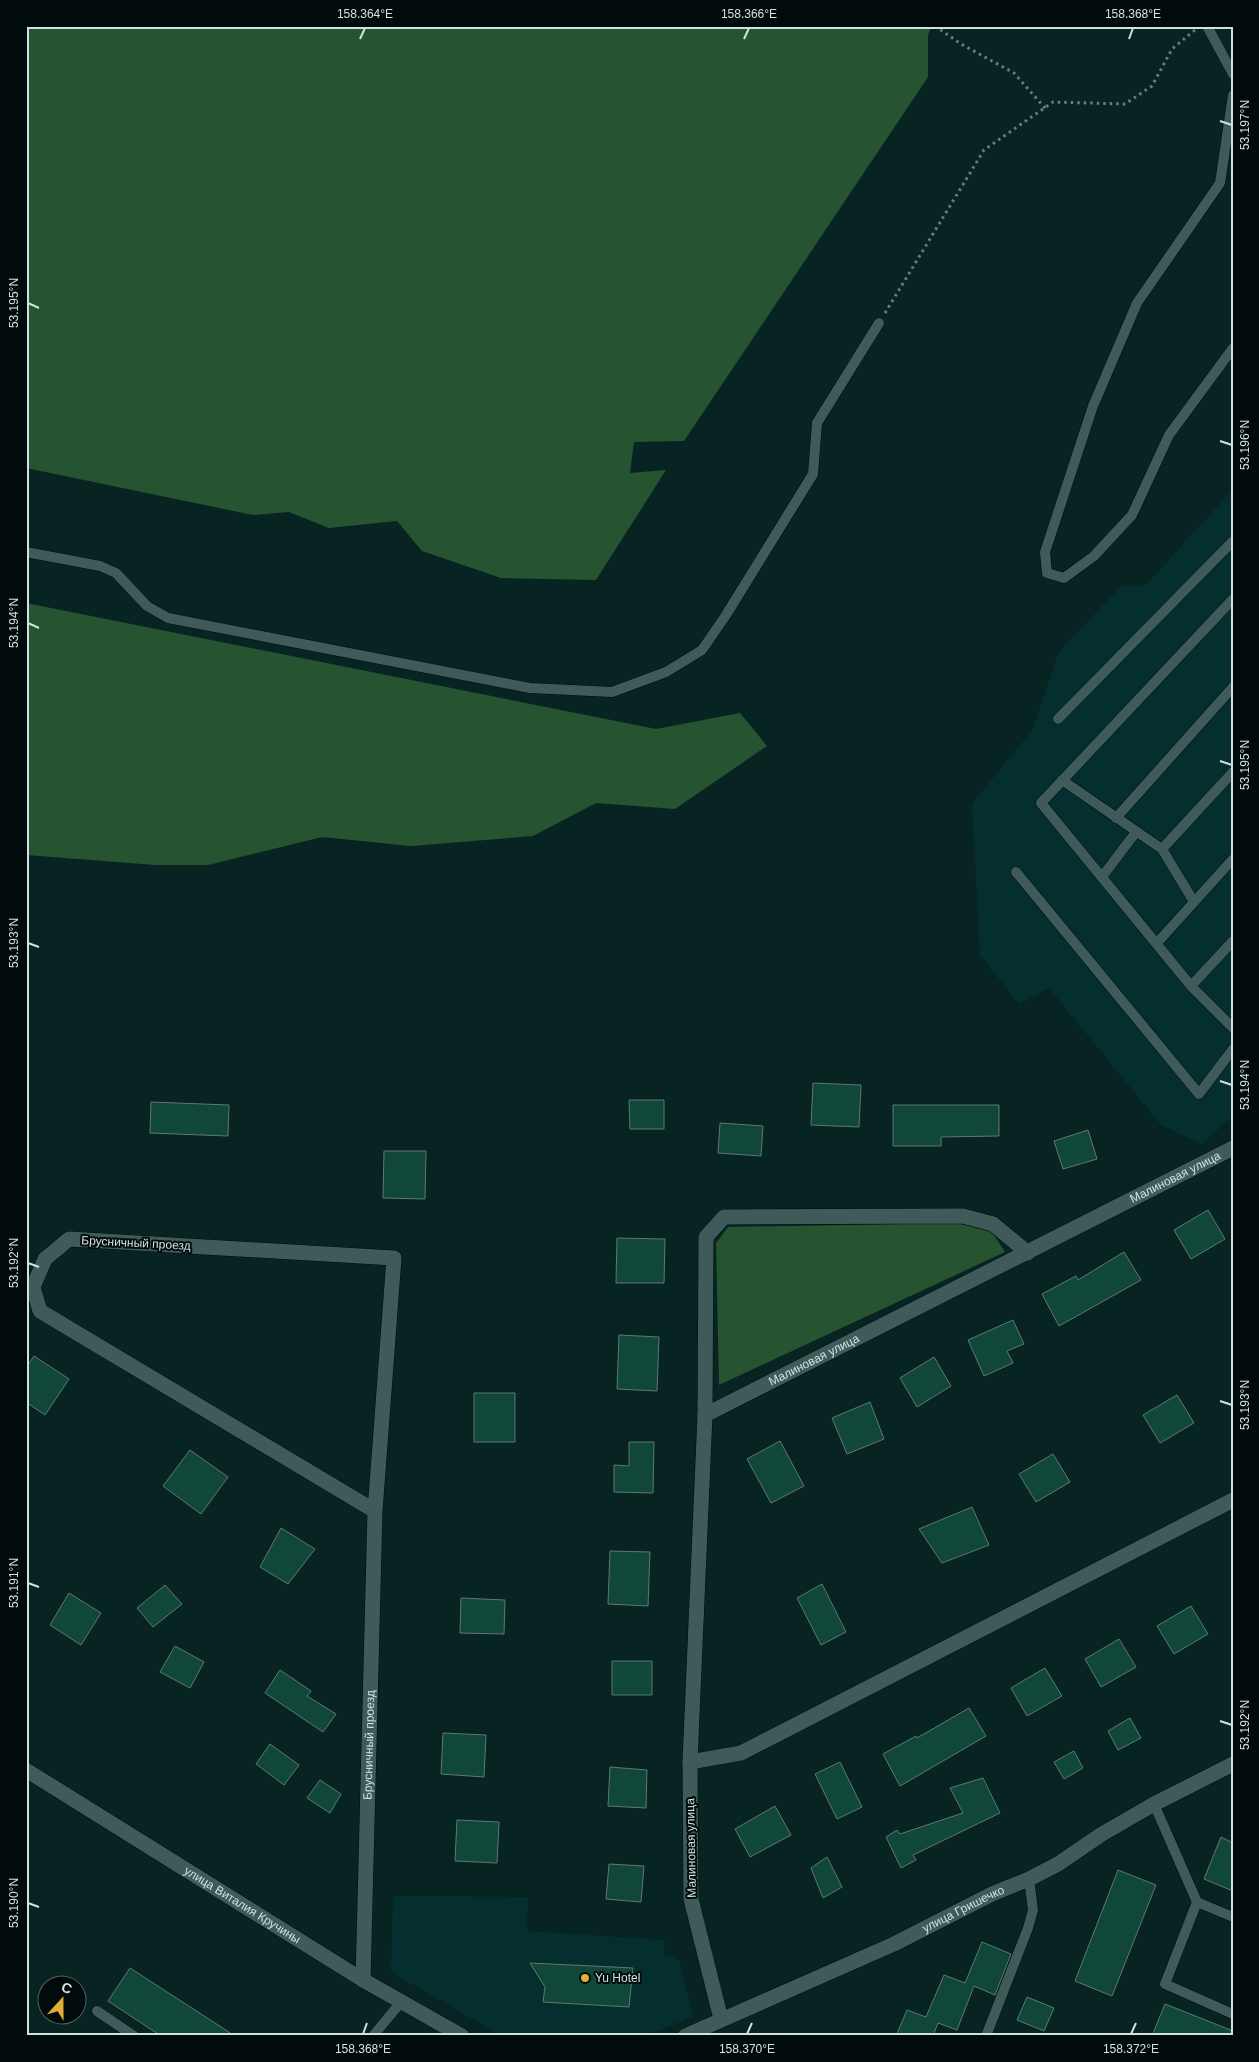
<svg xmlns="http://www.w3.org/2000/svg" width="1259" height="2062" font-family="Arial,sans-serif">
<style>
.built{fill:#042f2e}
.forest{fill:#265431}
.building{fill:#104738;stroke:#5f796f}
.lines{fill:none;stroke-linecap:round;stroke-linejoin:round}
.lane-casing{stroke:#000c0c;stroke-width:11}
.street-casing{stroke:#000c0c;stroke-width:16}
.secondary-casing{stroke:#000c0c;stroke-width:16}
.path{stroke:#677e7d;stroke-width:3;stroke-dasharray:2.5 4;stroke-linecap:butt}
.lane{stroke:#3e5b5a;stroke-width:10}
.street{stroke:#3e5b5a;stroke-width:15}
.secondary{stroke:#3e5b5a;stroke-width:15}
.ticks{fill:none;stroke:#d1e1e0;stroke-width:2}
.poi-dot{fill:#e2af34;stroke:#020b0b;stroke-width:2}
.labels{text-anchor:middle;stroke-width:4;stroke-linejoin:round;paint-order:stroke}
.street-label{font-size:12px;fill:#d1e1e0;stroke:#020b0b}
.poi-label{font-size:12px;fill:#d1e1e0;stroke:#020b0b;text-anchor:start}
.neatline{fill:none;stroke:#d1e1e0;stroke-width:2}
.ticks-label{font-size:12px;text-anchor:middle;fill:#d1e1e0}
</style>
<rect width="100%" height="100%" fill="#072423"/>
<!-- built -->
<path class="built" d="M1233,489V1116L1202,1144L1161,1125L1049,988L1019,1004L980,955L972,804L1033,729L1059,652L1121,586H1145Z
M393,1896L528,1897L527,1931L665,1940L664,1956L678,1957L693,2017L644,2036H502L391,1972Z"/>
<!-- forest -->
<path class="forest" d="M26,26H931L928,36V77L684,441L634,442L630,473L666,470L596,580L501,578L422,551L397,521L329,528L289,512L253,515L26,468Z
M26,603L656,729L740,713L767,746L675,809L596,803L533,836L411,846L322,837L208,865H155L26,855Z
M957,1223L992,1232L1005,1252L719,1385L716,1243L728,1227Z"/>
<!-- building -->
<path class="building" d="M813,1083L861,1085L859,1127L811,1125Z
M629,1100H664V1129H630Z
M151,1102L229,1105L228,1136L150,1133Z
M893,1105H999V1136L941,1137V1146H893Z
M720,1123L763,1126L761,1156L718,1153Z
M1088,1130L1097,1159L1063,1169L1054,1141Z
M384,1151H426L425,1199L383,1198Z
M1208,1210L1225,1239L1191,1259L1174,1230Z
M617,1238L665,1239L664,1283H616Z
M1124,1252L1141,1280L1059,1326L1042,1294L1076,1276L1078,1280Z
M1013,1320L1024,1344L1007,1351L1013,1363L984,1376L968,1340Z
M619,1335L659,1337L657,1391L617,1389Z
M34,1356L69,1379L45,1415L26,1402V1368Z
M934,1357L951,1386L917,1407L900,1378Z
M474,1393H515V1442H474Z
M1177,1395L1194,1423L1160,1443L1143,1415Z
M870,1402L884,1439L847,1454L832,1418Z
M780,1441L804,1486L771,1503L747,1459Z
M629,1442H654L653,1493L614,1492V1465L629,1466Z
M190,1450L228,1477L201,1514L163,1486Z
M1053,1454L1070,1482L1036,1502L1019,1474Z
M972,1507L989,1545L942,1563L919,1529Z
M281,1528L315,1549L288,1584L260,1567Z
M610,1551L650,1552L648,1606L608,1604Z
M822,1584L846,1632L821,1645L797,1598Z
M165,1585L182,1604L153,1627L137,1608Z
M69,1593L101,1613L81,1645L50,1625Z
M461,1598L505,1600L504,1634L460,1633Z
M1191,1606L1208,1634L1174,1654L1157,1626Z
M1119,1639L1136,1667L1101,1687L1085,1659Z
M175,1646L204,1662L190,1688L160,1672Z
M612,1661H652V1695H612Z
M1045,1668L1062,1696L1027,1716L1011,1688Z
M280,1670L311,1691L307,1696L336,1714L323,1732L265,1693Z
M969,1708L986,1736L900,1786L883,1754L916,1736L917,1738Z
M1130,1718L1141,1738L1118,1750L1108,1731Z
M443,1733L486,1735L484,1777L441,1774Z
M270,1744L299,1765L284,1785L256,1764Z
M1074,1751L1083,1768L1064,1779L1054,1762Z
M840,1762L862,1807L837,1819L815,1774Z
M610,1767L647,1770L646,1808L608,1806Z
M983,1778L1000,1813L913,1855L916,1860L901,1868L886,1837L897,1830L900,1834L963,1813L950,1788Z
M320,1780L341,1794L330,1813L307,1798Z
M775,1806L791,1835L750,1857L735,1829Z
M457,1820L499,1822L497,1863L455,1861Z
M1221,1837L1233,1843V1891L1204,1879Z
M827,1857L842,1887L823,1898L811,1868Z
M609,1864L644,1866L641,1902L606,1899Z
M1118,1870L1156,1885L1112,1996L1075,1981Z
M982,1942L1011,1954L995,1995L974,1986L957,2030L938,2023L933,2036H896L907,2010L926,2017L944,1975L965,1983Z
M530,1963L633,1968L629,2007L543,2002L545,1987Z
M130,1968L235,2036H161L108,2001Z
M1027,1997L1054,2008L1044,2031L1017,2020Z
M1165,2004L1233,2031V2036H1152Z"/>
<g class="lines">
<defs>
<path id="lane" d="M1207,26L1233,74
M1233,95L1220,183L1137,303L1093,406L1045,552L1047,573L1064,578L1094,556L1132,515L1169,435L1233,348
M26,552L100,566L116,573L147,606L168,618L530,688L612,692L666,672L702,650L726,615L813,474L817,423L879,323
M1233,599L1041,803L1191,986L1233,1028
M1058,719L1233,541
M1062,780L1162,849L1194,902
M1116,818L1233,687
M1162,849L1233,772
M1016,872L1199,1094L1233,1049
M1102,877L1136,832
M1157,943L1233,859
M1191,986L1233,941
M1154,1804L1197,1902L1233,1917
M1197,1902L1165,1984L1233,2014
M97,2011L134,2036
M373,2036L401,2002
M986,2036L1028,1928L1033,1910L1029,1879"/>
<g id="street">
<path d="M705,1415L706,1237L724,1217L963,1216L993,1224L1028,1253"/>
<path d="M690,1762L741,1753L1233,1500"/>
<path id="s1" d="M363,1980L375,1511L394,1258L69,1239L45,1259L33,1287L40,1311L375,1511"/>
<path id="s2" d="M721,2019L691,1899L690,1762L705,1415L1233,1148"/>
<path id="s3" d="M685,2036L894,1944L992,1894L1029,1879L1058,1864L1102,1834L1154,1804L1233,1764"/>
</g>
<g id="secondary">
<path id="s4" d="M26,1770L363,1980L462,2036"/>
</g>
</defs>
<!-- lane casing -->
<use href="#lane" class="lane-casing"/>
<!-- street casing -->
<use href="#street" class="street-casing"/>
<!-- secondary casing -->
<use href="#secondary" class="secondary-casing"/>
<!-- path -->
<path class="path" d="M935,26L961,44L1014,73L1045,108
M885,313L984,150L1053,102L1125,104L1152,86L1172,49L1195,30"/>
<!-- lane -->
<use href="#lane" class="lane"/>
<!-- street -->
<use href="#street" class="street"/>
<!-- secondary -->
<use href="#secondary" class="secondary"/>
</g>
<!-- ticks -->
<path class="ticks" d="M360,39L365,28M744,39L749,28M1129,39L1133,28M1220,121L1232,125M28,303L39,308M1220,441L1232,445M28,623L39,628M1220,761L1232,765M28,943L39,947M1220,1081L1232,1085M28,1263L39,1267M1220,1401L1232,1405M28,1583L39,1587M1220,1721L1232,1725M28,1903L39,1907M363,2034L367,2023M747,2034L752,2023M1131,2034L1136,2023"/>
<!-- markers -->
<circle class="poi-dot" cx="585" cy="1978" r="5"/>
<g class="labels">
<!-- street labels -->
<g class="street-label">
<text dy="4" stroke="none"><textPath href="#s2" startOffset="1135">Малиновая улица</textPath></text>
<text transform="translate(136 1243) rotate(3)" y="4">Брусничный проезд</text>
<text dy="4" stroke="none"><textPath href="#s2" startOffset="730">Малиновая улица</textPath></text>
<text dy="4" stroke="none"><textPath href="#s1" startOffset="235">Брусничный проезд</textPath></text>
<text transform="translate(691 1848) rotate(-91)" y="4">Малиновая улица</text>
<text dy="4" stroke="none"><textPath href="#s4" startOffset="255">улица Виталия Кручины</textPath></text>
<text dy="4" stroke="none"><textPath href="#s3" startOffset="306">улица Гришечко</textPath></text>
</g>
<!-- poi labels -->
<g class="poi-label">
<text x="595" y="1982">Yu Hotel</text>
</g>
</g>
<!-- border -->
<rect width="1259" height="2062" fill="none" stroke="#020b0b" stroke-width="55"/>
<!-- north arrow -->
<g transform="translate(62 2000) rotate(21)"><circle r="24" fill="#020b0b" stroke="#556160"/>
<path d="M0-4L9 19L0 12L-9 19Z" fill="#e2af34"/>
<text y="-8" font-size="14" font-weight="bold" text-anchor="middle" fill="#d1e1e0">С</text>
</g>
<rect x="28" y="28" width="1204" height="2006" class="neatline"/>
<g class="ticks-label">
<text x="365" y="18">158.364°E</text>
<text x="749" y="18">158.366°E</text>
<text x="1133" y="18">158.368°E</text>
<text transform="translate(1245 125) rotate(-90)" y="4">53.197°N</text>
<text transform="translate(14 303) rotate(-90)" y="4">53.195°N</text>
<text transform="translate(1245 445) rotate(-90)" y="4">53.196°N</text>
<text transform="translate(14 623) rotate(-90)" y="4">53.194°N</text>
<text transform="translate(1245 765) rotate(-90)" y="4">53.195°N</text>
<text transform="translate(14 943) rotate(-90)" y="4">53.193°N</text>
<text transform="translate(1245 1085) rotate(-90)" y="4">53.194°N</text>
<text transform="translate(14 1263) rotate(-90)" y="4">53.192°N</text>
<text transform="translate(1245 1405) rotate(-90)" y="4">53.193°N</text>
<text transform="translate(14 1583) rotate(-90)" y="4">53.191°N</text>
<text transform="translate(1245 1725) rotate(-90)" y="4">53.192°N</text>
<text transform="translate(14 1903) rotate(-90)" y="4">53.190°N</text>
<text x="363" y="2053">158.368°E</text>
<text x="747" y="2053">158.370°E</text>
<text x="1131" y="2053">158.372°E</text>
</g>
</svg>
